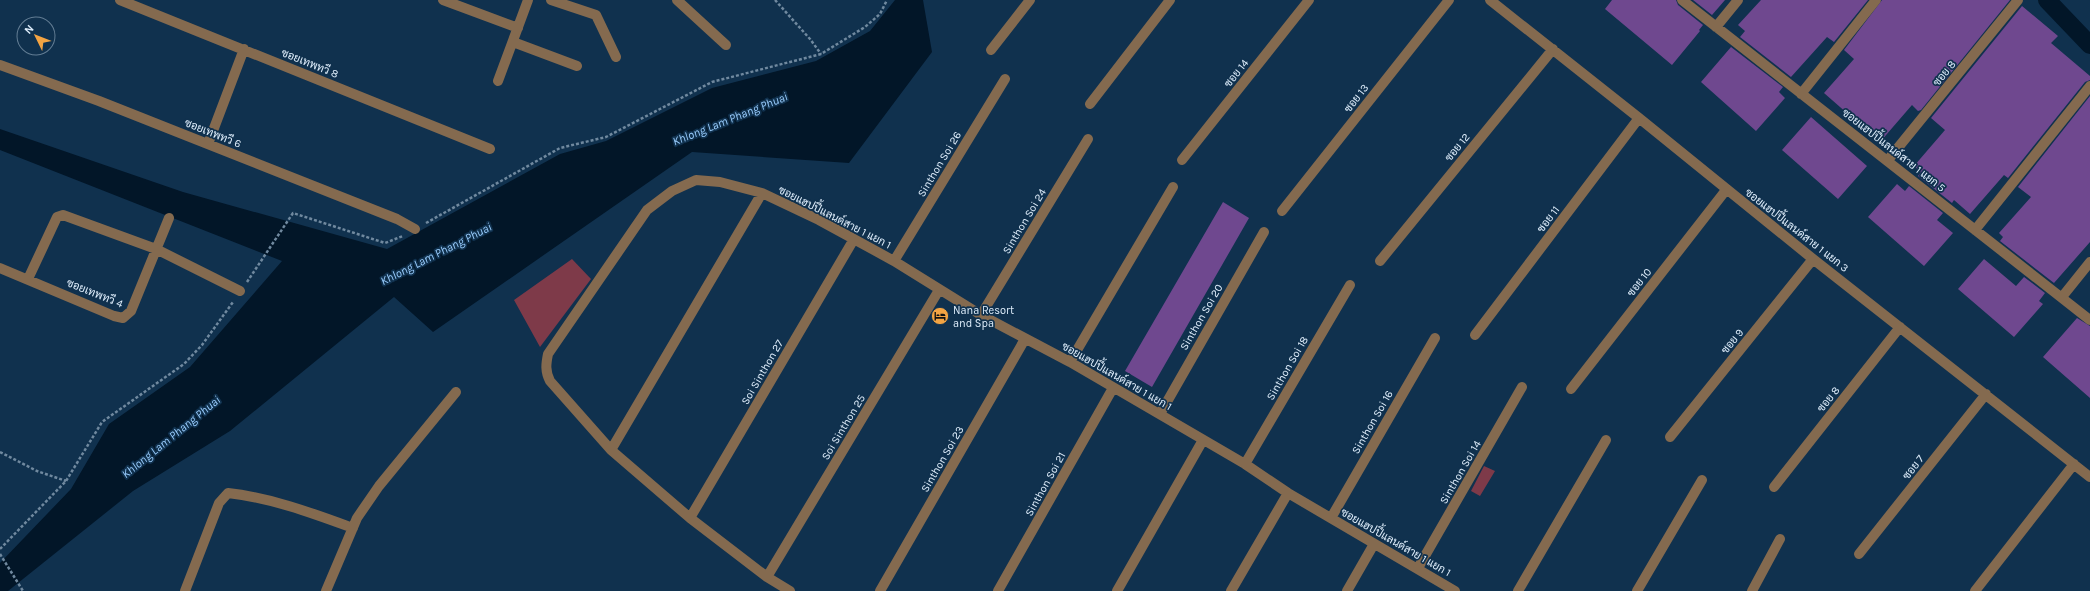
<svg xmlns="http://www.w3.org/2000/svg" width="2090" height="591" font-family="Karla,Sarabun,sans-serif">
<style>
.green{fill:#7e3a49}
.water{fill:#021628}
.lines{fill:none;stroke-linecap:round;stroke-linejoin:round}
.canal{stroke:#021628;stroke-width:18}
.building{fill:#6f488f}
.path{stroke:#70899f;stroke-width:2.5;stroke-dasharray:3 2;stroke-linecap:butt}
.minor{stroke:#846a4f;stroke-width:10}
.labels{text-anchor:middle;stroke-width:3.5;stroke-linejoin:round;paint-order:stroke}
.street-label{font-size:11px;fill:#dfeefc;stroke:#10314e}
.poi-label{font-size:11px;fill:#dfeefc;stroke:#10314e;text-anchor:start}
.water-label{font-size:12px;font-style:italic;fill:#99ccfd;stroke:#10314e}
</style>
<rect width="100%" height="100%" fill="#10314e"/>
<!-- green -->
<path class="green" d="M572,259L591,279L540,347L514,300Z
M1484,466L1495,471L1480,496L1471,491Z"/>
<!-- water -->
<path class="water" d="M895,0H923L932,52L849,163L692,152L433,332L394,297L230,431L133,491L8,591H0V563L71,489L109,424L190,367L282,261L0,150V129L183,192L387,249L560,154L606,141L712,88L816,61L870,31Z"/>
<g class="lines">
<!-- canal -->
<path class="canal" d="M2047,0L2090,45"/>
</g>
<!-- building -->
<path class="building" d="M1612,0H1676L1678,5L1703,25L1699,30L1700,31L1672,65L1605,9Z
M1693,0H1725L1712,15Z
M1761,0H1868L1834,42L1827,37L1791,77L1740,37L1745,31L1738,25Z
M1882,0H2010L1921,110L1918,111L1912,105L1880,142L1824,93L1854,59L1844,50Z
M2022,6L2058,36L2051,43L2090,76V80L2085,82L2008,178L2004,175L1970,214L1954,200L1952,203L1918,176L1921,172L1914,166L1945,130L1931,118Z
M1731,47L1783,87L1779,92L1785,98L1756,131L1701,82Z
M2090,96V242L2054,283L2000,241L2003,237L1999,233L2031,197L2018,187Z
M1811,117L1867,166L1838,199L1782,150Z
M1897,184L1905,191L1909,186L1943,213L1937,220L1953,233L1924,266L1868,217Z
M1223,202L1249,218L1152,387L1125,371Z
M1984,259L2016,286L2024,277L2045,293L2039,301L2043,304L2014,337L1958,289Z
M2077,318L2090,326V398L2043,357Z"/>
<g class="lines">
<!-- path -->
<path class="path" d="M775,0L810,39L821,54
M426,223L560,148L606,137L712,82L821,54L865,27L880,14L887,0
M247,282L293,213L385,243L403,236
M0,452L37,471L66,481
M0,549L66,481L102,422L184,364L202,345L233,302
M0,554L23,591"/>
<!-- minor -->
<path class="minor" d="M120,0L490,149
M443,0L518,28
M551,0L596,15L616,57
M677,0L726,45
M1490,0L1639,118L1813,259L2090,477
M1682,0L2090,320
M1716,27L1738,0
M513,42L577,66
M991,50L1030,0
M0,65L99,101L397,219L415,229
M498,81L528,0
M1801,94L1876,0
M1090,104L1170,0
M208,144L244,49
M1182,160L1309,0
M1888,160L2018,0
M1282,211L1449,0
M1975,230L2090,86
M894,261L1005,79
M1380,261L1553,49
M0,268L114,316L123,318L131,311L169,218
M28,279L57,217L63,215L156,249L240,291
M2062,297L2090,262
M981,315L1088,139
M1475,335L1639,118
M1070,362L1173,187
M1571,389L1726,190
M1160,414L1264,232
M1670,437L1813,259
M611,450L762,193
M1245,464L1350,285
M1774,487L1900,327
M690,518L854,239
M1331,518L1435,338
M1859,554L1986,394
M1418,568L1522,387
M767,577L939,290
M185,591L219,503L228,493C272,498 312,513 353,528
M326,591L357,518L379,486L456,392
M790,591L767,577L690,518L611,450L550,381C545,371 546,364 548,354L647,210L672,191L696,180L720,182L762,193L819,220L894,261L981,315L1070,362L1245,464L1288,493L1455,591
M880,591L1025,339
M998,591L1113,388
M1117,591L1203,440
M1231,591L1288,493
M1347,591L1374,544
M1518,591L1606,440
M1637,591L1702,480
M1752,591L1780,539
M1975,591L2074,464"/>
</g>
<!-- icons -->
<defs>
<symbol id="hotel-disc" viewBox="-11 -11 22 22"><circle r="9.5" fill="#f3a443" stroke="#10314e"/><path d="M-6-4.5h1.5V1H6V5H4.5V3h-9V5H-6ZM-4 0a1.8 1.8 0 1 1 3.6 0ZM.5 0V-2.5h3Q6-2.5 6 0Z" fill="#111"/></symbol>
</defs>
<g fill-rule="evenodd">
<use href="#hotel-disc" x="930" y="306" width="20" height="20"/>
</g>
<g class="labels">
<!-- street labels -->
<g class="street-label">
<text transform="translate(310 63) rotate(22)" y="4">ซอยเทพทวี 8</text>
<text transform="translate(1236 73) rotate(-52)" y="4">ซอย 14</text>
<text transform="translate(1944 73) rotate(-51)" y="4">ซอย 8</text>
<text transform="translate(1356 98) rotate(-52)" y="4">ซอย 13</text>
<text transform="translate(213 133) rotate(22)" y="4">ซอยเทพทวี 6</text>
<text transform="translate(1457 147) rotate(-51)" y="4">ซอย 12</text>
<text transform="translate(1894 150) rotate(38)" y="4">ซอยแฮปปี้แลนด์สาย 1 แยก 5</text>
<text transform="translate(939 164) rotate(-59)" y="4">Sinthon Soi 26</text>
<text transform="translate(835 217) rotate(27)" y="4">ซอยแฮปปี้แลนด์สาย 1 แยก 1</text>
<text transform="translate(1548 219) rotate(-53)" y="4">ซอย 11</text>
<text transform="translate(1024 221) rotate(-59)" y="4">Sinthon Soi 24</text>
<text transform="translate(1797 230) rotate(38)" y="4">ซอยแฮปปี้แลนด์สาย 1 แยก 3</text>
<text transform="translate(1639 282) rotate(-52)" y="4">ซอย 10</text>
<text transform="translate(95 293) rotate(22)" y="4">ซอยเทพทวี 4</text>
<text transform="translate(1201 317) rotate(-60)" y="4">Sinthon Soi 20</text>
<text transform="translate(1732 341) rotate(-51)" y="4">ซอย 9</text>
<text transform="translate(1287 368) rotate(-60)" y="4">Sinthon Soi 18</text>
<text transform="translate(762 372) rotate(-60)" y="4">Soi Sinthon 27</text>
<text transform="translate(1117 376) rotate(30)" y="4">ซอยแฮปปี้แลนด์สาย 1 แยก 1</text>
<text transform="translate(1828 399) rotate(-52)" y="4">ซอย 8</text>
<text transform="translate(1372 422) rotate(-60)" y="4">Sinthon Soi 16</text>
<text transform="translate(843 427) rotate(-59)" y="4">Soi Sinthon 25</text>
<text transform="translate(942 459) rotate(-60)" y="4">Sinthon Soi 23</text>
<text transform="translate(1913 467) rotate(-52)" y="4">ซอย 7</text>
<text transform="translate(1460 472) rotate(-60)" y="4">Sinthon Soi 14</text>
<text transform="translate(1045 484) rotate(-61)" y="4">Sinthon Soi 21</text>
<text transform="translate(1396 542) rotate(30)" y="4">ซอยแฮปปี้แลนด์สาย 1 แยก 1</text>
</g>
<!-- poi labels -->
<g class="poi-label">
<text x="953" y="314">Nana Resort<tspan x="953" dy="13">and Spa</tspan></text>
</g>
<!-- water labels -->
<g class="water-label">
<text transform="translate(730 119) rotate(-22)" y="4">Khlong Lam Phang Phuai</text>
<text transform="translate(436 254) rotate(-27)" y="4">Khlong Lam Phang Phuai</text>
<text transform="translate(171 437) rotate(-39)" y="4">Khlong Lam Phang Phuai</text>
</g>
</g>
<!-- north arrow -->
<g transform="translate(36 36) rotate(313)"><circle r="19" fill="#10314e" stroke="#637d94"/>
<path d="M0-3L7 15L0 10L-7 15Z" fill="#f3a443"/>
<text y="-6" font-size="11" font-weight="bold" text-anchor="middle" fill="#dfeefc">N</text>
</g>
</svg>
